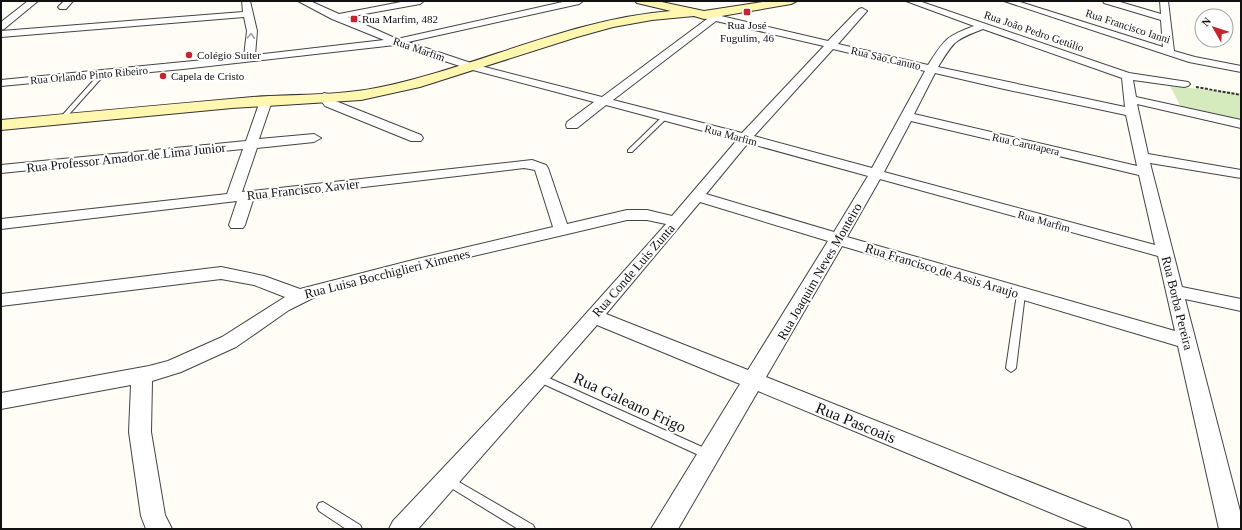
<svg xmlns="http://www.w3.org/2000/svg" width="1242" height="530" font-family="Georgia,serif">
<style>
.green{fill:#d5ebbd}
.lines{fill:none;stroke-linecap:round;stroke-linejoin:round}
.lane-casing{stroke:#444;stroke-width:2}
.street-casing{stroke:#444;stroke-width:2}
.secondary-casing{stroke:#333;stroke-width:2}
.path{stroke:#333;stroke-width:2;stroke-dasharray:3 1.5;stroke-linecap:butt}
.lane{fill:#fff;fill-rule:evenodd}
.street{fill:#fff;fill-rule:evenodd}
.secondary{fill:#fff6b0;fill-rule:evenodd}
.oneway{stroke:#a0a0a0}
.poi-dot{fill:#c4262e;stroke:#fff;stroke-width:1.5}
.labels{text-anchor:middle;stroke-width:4;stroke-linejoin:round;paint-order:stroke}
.far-poi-label{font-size:11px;fill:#111;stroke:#fff;text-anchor:start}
.far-street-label{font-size:11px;fill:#111;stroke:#fff}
.street-label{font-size:13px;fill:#111;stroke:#fff}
.near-street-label{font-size:16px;fill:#111;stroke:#fff}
</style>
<rect width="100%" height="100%" fill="#fffdf5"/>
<!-- green -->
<path class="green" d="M1170,86L1241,93V121L1182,109Z"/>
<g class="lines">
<defs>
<path id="lane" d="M100,73L105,74L63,121H59V119Z
M665,115L667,116V118L632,152H628V150L663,116Z
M1021,291L1025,294L1016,368L1014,370L1011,372L1008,370L1006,368L1017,294Z
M540,374L711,451L712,454L711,457L707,459L703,457L537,381L535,378L537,375Z
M447,475L533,525L535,529H518L443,483L441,480L443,477Z
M323,502L360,525L362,529H346L319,511L317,507L319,503Z"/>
<path id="street" d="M28,1H38L4,29L1,30V22Z
M64,1H73L66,9H60L58,7Z
M242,1H250L257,31L255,55L384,40L332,19L298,1H310L339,14L406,1H424L420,4L348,17L397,39L567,1H583L579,4L408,42L477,65L602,97L707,19L699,15L704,12L828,41L859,9L862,8L867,11L838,44L928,65C945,39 945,37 974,26L906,1H919L1129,73L1188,82L1190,84L1188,86L1184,87L1133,80L1136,97L1241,120V128L1137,104L1148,154L1241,170V178L1150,163L1182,287L1241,299V311L1185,299L1241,515V529H1219L1178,346L842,246L766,377L1128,521L1132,529H1090L758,391L678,529H651L740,384L597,325L418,529H389L393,521L533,373L666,224L647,220H627L418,269L319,295L289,310L236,347L181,372L152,381L151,432L165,515L172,529H146L141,516L129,432L131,385L1,409V393L149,366L168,361L222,337L285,297L254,285L221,279L1,306V294L221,267L264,276L300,289L417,259L553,227L535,170L524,168L253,200L245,225L243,228H231L229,225L237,201L1,229V219L227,194L243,149L1,173V165L246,141L260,101L266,97L272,101L259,139L314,134L321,138L314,142L257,148L242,192L532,160L546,165L548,168L567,224L627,210H647L672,216L737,140L606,105L577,128H567L566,125L567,122L594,102L469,69L395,45L183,69L1,86V80L244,56L247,31L244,17L1,37V31L243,12ZM716,21L824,46L742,133L613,100ZM983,29L1122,78L1125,107L938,67C954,41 954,40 983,29ZM833,49L925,71L872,168L754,136ZM935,73L1004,89L1126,115L1137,166L914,114ZM911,121L1139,175L1155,245L884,172ZM748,143L868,176L834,232L706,194ZM880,179L1158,256L1175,331L847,237ZM700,202L828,241L748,370L606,314Z
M1004,1H1017L1163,47L1161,20L1104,3L1103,1H1117L1161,14L1160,1H1168L1174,51L1195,57L1241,66V72L1189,62Z
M324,93L328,94L333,100L421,135L423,138L421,141H411L325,106L318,97Z"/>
<path id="secondary" d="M635,1H657L704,11L769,1H797L791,4L704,19L694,16L652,20L613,27L577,37L420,87L361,100L232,108L1,130V120C85,112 169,104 253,97C294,94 336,96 376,88C476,68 569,19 671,11L637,3Z"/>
</defs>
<!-- lane casing -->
<use href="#lane" class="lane-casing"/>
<!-- street casing -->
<use href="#street" class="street-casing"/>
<!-- secondary casing -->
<use href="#secondary" class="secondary-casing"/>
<!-- path -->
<path class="path" d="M1196,87L1241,95"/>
<!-- lane -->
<use href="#lane" class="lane"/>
<!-- street -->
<use href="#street" class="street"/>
<!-- secondary -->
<use href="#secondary" class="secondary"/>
</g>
<!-- one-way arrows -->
<defs><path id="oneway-chevron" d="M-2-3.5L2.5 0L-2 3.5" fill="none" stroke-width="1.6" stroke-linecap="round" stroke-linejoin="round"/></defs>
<use class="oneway" href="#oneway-chevron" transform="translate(251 36) rotate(-86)"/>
<!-- markers -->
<g class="poi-dot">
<rect x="743" y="8" width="8" height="8" rx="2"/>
<rect x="350" y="15" width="8" height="8" rx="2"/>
<circle cx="189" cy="55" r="4"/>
<circle cx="163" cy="76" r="4"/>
</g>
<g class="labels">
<!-- far-poi labels -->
<g class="far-poi-label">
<text x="362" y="23">Rua Marfim, 482</text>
<text x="747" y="29" text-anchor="middle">Rua José<tspan x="747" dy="13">Fugulim, 46</tspan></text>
<text x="197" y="59">Colégio Suiter</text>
<text x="171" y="80">Capela de Cristo</text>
</g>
<!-- far-street labels -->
<g class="far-street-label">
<text transform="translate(1128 26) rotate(18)" y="4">Rua Francisco Ianni</text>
<text transform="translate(1034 31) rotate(19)" y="4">Rua João Pedro Getúlio</text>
<text transform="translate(419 49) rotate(19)" y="4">Rua Marfim</text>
<text transform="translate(886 58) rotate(13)" y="4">Rua São Canuto</text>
<text transform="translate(89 75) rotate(-5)" y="4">Rua Orlando Pinto Ribeiro</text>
<text transform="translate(731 135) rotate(15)" y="4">Rua Marfim</text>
<text transform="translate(1026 144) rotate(13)" y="4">Rua Carutapera</text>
<text transform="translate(1044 221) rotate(16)" y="4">Rua Marfim</text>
</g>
<!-- street labels -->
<g class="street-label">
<text transform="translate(126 157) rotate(-6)" y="5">Rua Professor Amador de Lima Junior</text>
<text transform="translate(303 189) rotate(-6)" y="5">Rua Francisco Xavier</text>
<text transform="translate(633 270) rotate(-49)" y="5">Rua Conde Luis Zunta</text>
<text transform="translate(942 270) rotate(17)" y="5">Rua Francisco de Assis Araujo</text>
<text transform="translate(819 271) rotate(-60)" y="5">Rua Joaquim Neves Monteiro</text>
<text transform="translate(387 273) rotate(-14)" y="5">Rua Luisa Bocchiglieri Ximenes</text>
<text transform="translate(1178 303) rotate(76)" y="5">Rua Borba Pereira</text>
</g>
<!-- near-street labels -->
<g class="near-street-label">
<text transform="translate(630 402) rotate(25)" y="6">Rua Galeano Frigo</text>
<text transform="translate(856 422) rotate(22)" y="6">Rua Pascoais</text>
</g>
</g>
<!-- border -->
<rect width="1242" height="530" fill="none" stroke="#111111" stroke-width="4"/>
<!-- north arrow -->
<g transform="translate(1214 28) rotate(309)"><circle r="19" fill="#ffffff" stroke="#a0a0a0"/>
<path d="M0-3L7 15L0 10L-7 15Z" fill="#c4262e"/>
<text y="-6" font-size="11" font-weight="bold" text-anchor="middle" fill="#111111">N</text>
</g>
</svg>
